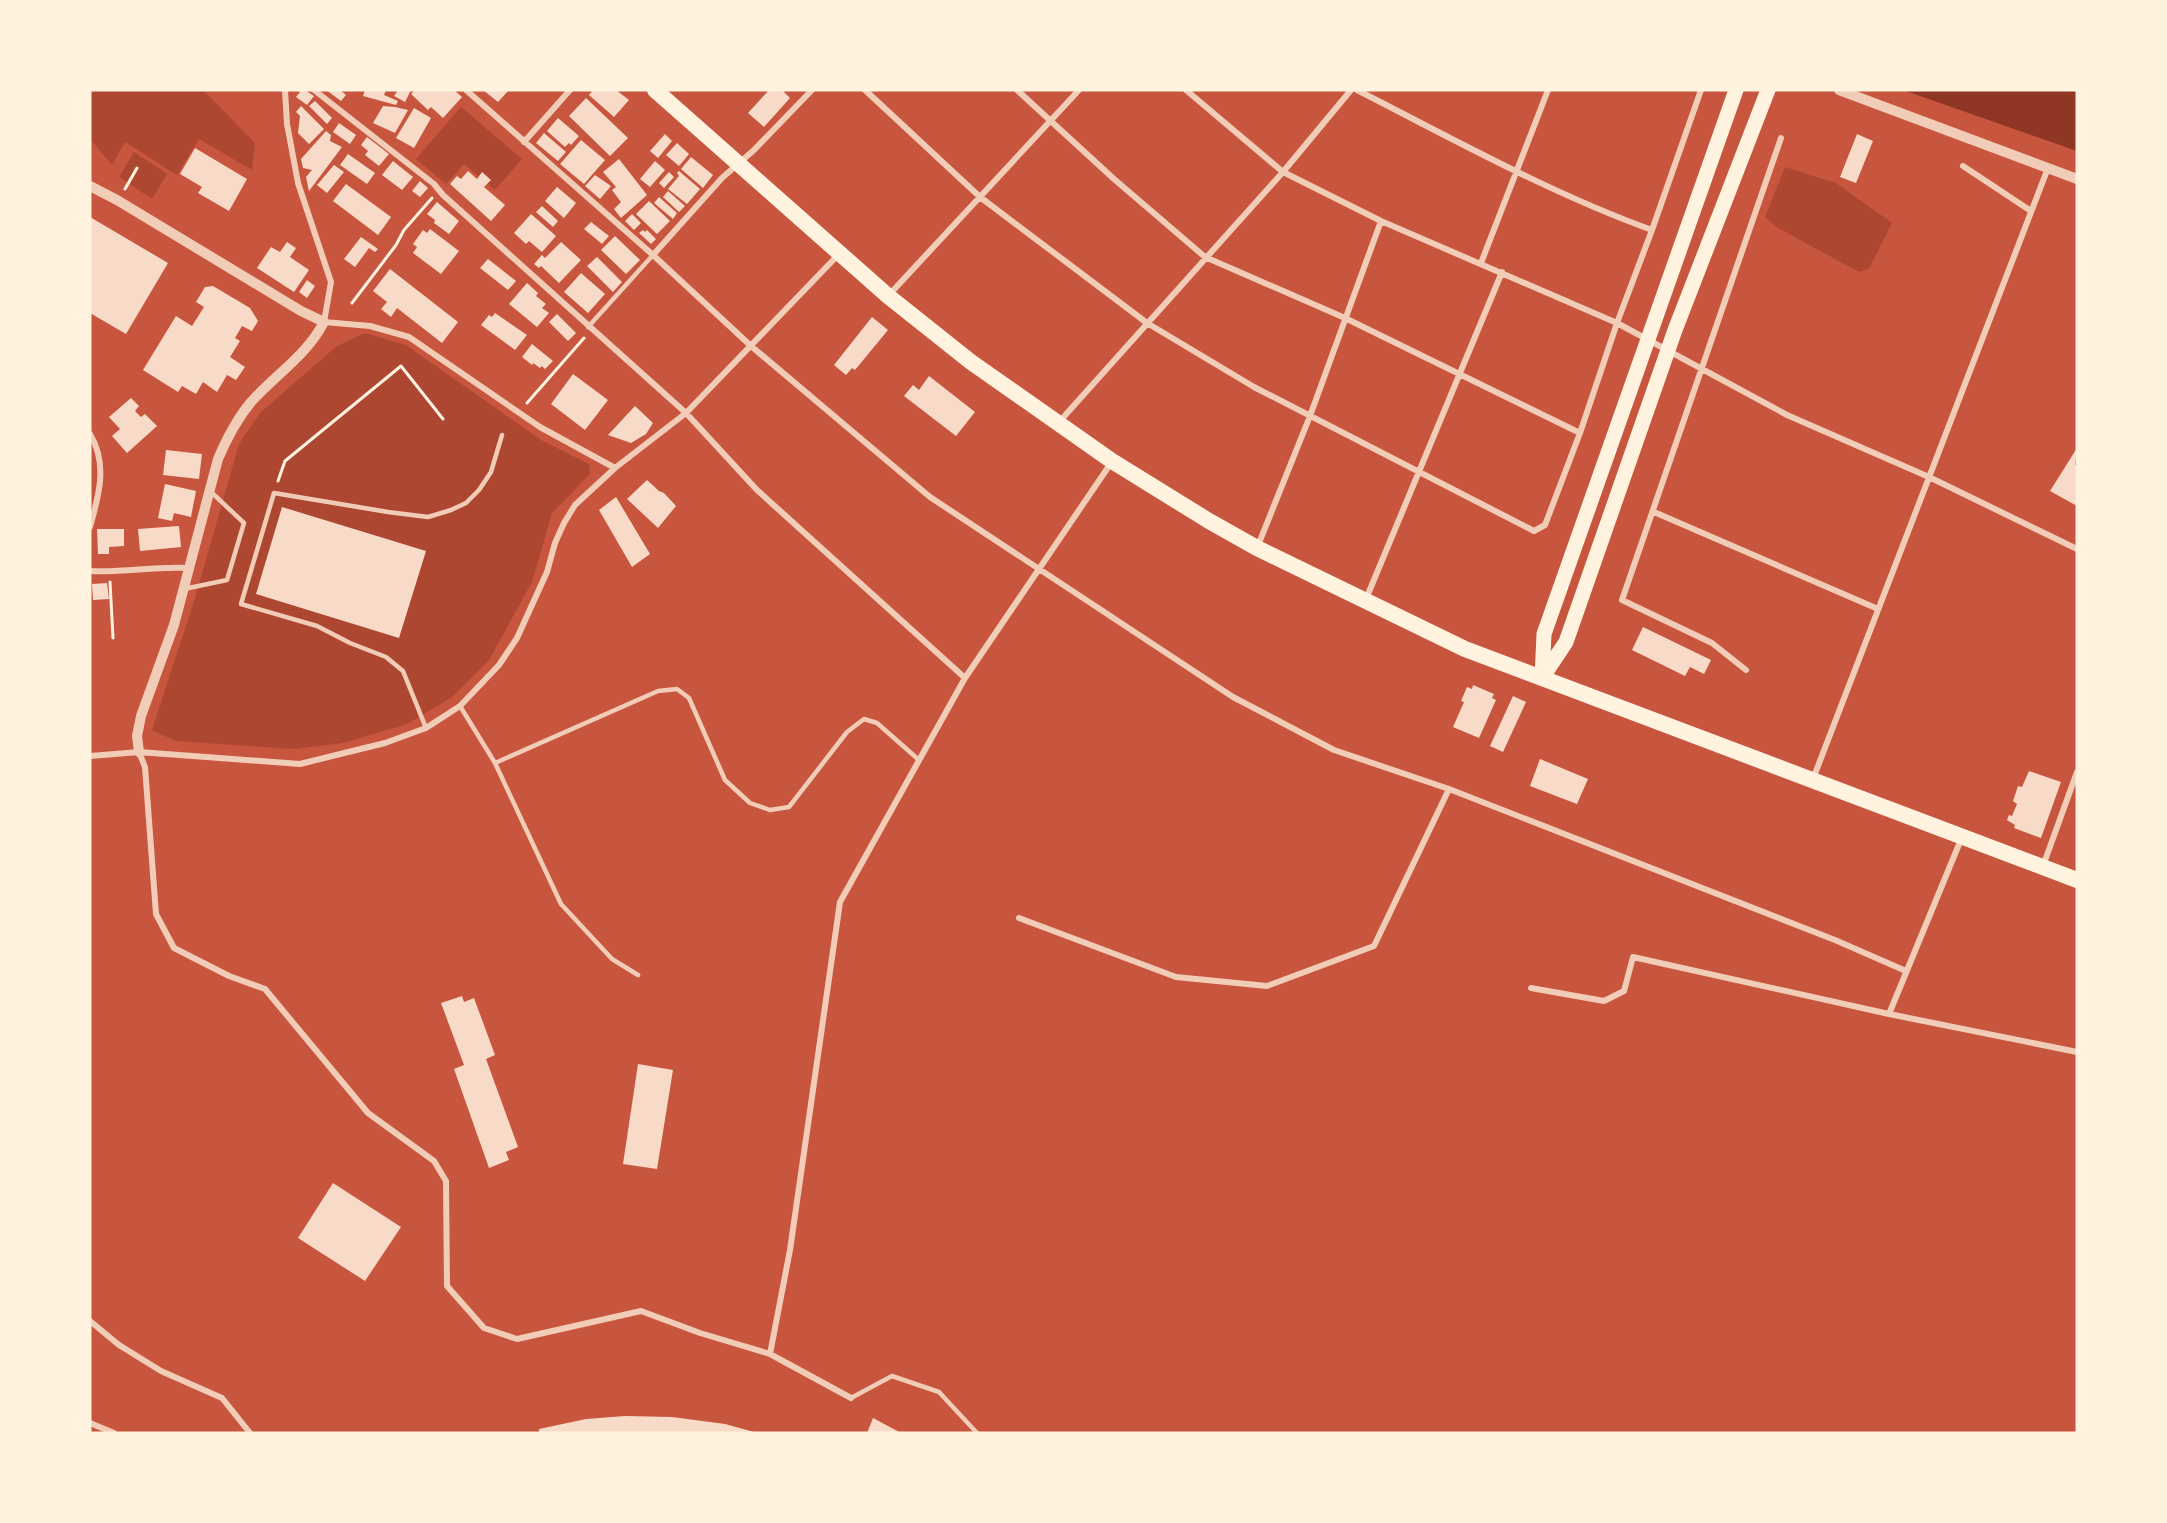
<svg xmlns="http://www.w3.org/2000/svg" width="2167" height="1523" font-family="'Public Sans',sans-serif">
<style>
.green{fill:#ae4732}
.water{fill:#8f3625}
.building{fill:#f7dbc8}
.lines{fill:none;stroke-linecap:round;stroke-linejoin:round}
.path{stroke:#fff3e0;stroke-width:3}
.service{stroke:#f1ccb7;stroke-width:4.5}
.minor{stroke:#f1ccb7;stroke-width:6}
.tertiary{stroke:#f1ccb7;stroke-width:10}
.primary{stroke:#fff3e0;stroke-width:15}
.trunk{stroke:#fff3e0;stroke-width:16}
</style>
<rect width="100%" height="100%" fill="#c8553d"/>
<!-- green -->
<path class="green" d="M90,90H203L255,143L252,170L199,139L177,175L125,142L112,165L90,139Z
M461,107L522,159L495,190L464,164L446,184L416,159Z
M134,152L167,174L152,199L119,177Z
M1785,167L1836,183L1892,223L1869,269L1859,272L1778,228L1765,217Z
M365,333L406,345L541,440L589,464L590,474L552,513L532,582L489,660L451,698L407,724L343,743L295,749L176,741L152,730L196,595L239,444L261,412L337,346Z"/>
<!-- water -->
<path class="water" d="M1903,90H2077V151Z"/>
<!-- building -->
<path class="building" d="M297,90H305L314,96L307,105L296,97L300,92Z
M326,90H340L346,95L341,101Z
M365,90H386L384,95L398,101L396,105L363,96Z
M398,90H411L405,102L394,96Z
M415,90H454L462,97L443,118L431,107L428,110L411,94Z
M483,90H509L498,102Z
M593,90H616L629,100L614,117L589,95Z
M769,90H782L790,98L764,127L748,113Z
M586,98L628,138L610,156L569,116Z
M315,101L332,118L327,124L309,106Z
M301,106L324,129L309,144L298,133L300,116L296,112Z
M383,106L395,107L408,110L395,133L373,123Z
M414,108L431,118L414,148L396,138Z
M558,118L579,136L571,145L569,143L565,147L547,131Z
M339,123L356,135L350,144L333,132Z
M326,131L331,135L330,141L342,147L309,191L306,177L312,170L303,168L301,159Z
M544,133L566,152L558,161L536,143Z
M665,134L672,141L658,158L650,151Z
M1857,134L1873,141L1856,183L1840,177Z
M367,137L389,154L379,166L365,155L368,151L361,145Z
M581,140L605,160L584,184L560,164Z
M677,143L689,154L679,166L666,155Z
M195,148L247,179L229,211L198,193L202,187L180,174Z
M348,154L375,173L367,184L340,165Z
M691,157L713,175L703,188L681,169Z
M619,159L647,195L621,218L614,209L621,202L612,190L616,187L603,172Z
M393,161L413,177L402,190L382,175Z
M655,161L665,170L650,187L640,179Z
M334,165L344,172L327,193L317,185Z
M468,171L477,179L482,172L491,180L484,187L505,205L491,221L450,184L457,176L461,179Z
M679,171L700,189L687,204L668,189L679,176L677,173Z
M669,172L674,177L664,188L659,183Z
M595,175L611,186L600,199L585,186Z
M420,181L428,188L420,197L412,191Z
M346,184L391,217L378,235L333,201Z
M557,187L576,203L564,218L545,201Z
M668,191L685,206L679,212L663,197Z
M659,197L677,213L673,219L654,203Z
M649,201L670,221L657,234L636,214Z
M437,202L459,221L449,234L434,223L435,220L427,214Z
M542,206L558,221L553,227L536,212Z
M531,214L556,236L542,252L529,241L526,244L514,233Z
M632,214L641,223L634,230L625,221Z
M90,217L168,263L126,334L90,313Z
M591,222L609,236L602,244L584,229Z
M430,229L459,251L441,274L413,253L417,247L413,244L423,230L427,233Z
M643,230L645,232L647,230L656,239L651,244L639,233Z
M615,236L640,260L626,274L601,250Z
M361,237L378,249L375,252L369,248L355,267L344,259Z
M287,242L296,248L290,257L309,270L294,292L257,268L271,247L280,252Z
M561,242L581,260L559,283L541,266L539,268L534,264L542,255L545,258Z
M597,257L622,282L613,292L587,266Z
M488,259L516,281L508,290L480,268Z
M390,269L458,322L442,343L397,308L391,317L381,309L387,302L373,291Z
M581,273L605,294L588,313L564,292Z
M307,280L315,286L307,298L299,292Z
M527,283L538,293L536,296L546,304L542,308L549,313L537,327L509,304Z
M213,286L250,308L258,321L252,331L242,326L235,338L240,341L230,357L245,367L236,380L227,375L217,392L203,382L196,394L182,386L178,392L143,370L176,316L192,326L204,307L196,302L205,287Z
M495,313L527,335L515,350L481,325L489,315L492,317Z
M557,314L576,333L568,341L549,322Z
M872,317L888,330L855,370L852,368L846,375L834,365Z
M532,344L553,361L545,369L542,366L540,368L533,363L532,365L522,357Z
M573,374L608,400L585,430L551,404Z
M929,376L975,412L956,436L904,396L913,385L919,390Z
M131,398L139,406L135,411L141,417L145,414L157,426L127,453L112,436L120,429L109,417Z
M635,406L653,423L646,434L631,443L608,435Z
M2077,448L2075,465L2077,466V506L2050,491Z
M166,450L202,454L199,479L163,475Z
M647,480L659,491L664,493L676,506L658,528L627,499Z
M165,484L196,491L191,517L174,513L172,521L158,518Z
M616,497L650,554L632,567L599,510Z
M282,507L426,551L399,638L256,594Z
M179,526L181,547L140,551L138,529Z
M97,529H124V546L109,547V554H98Z
M107,583L109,599L93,600L92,584Z
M1643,627L1711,660L1704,674L1690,667L1685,676L1632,650Z
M1473,685L1494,694L1492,698L1496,700L1479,738L1453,727L1464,702L1461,701L1467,687L1472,689Z
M1513,696L1526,702L1503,752L1490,746Z
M1540,759L1588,779L1577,804L1530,786Z
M2029,771L2061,782L2041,838L2014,828L2015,825L2007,820L2009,815L2012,816L2017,804L2013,801L2018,786L2022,787Z
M462,996L464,1002L474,998L495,1055L486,1059L518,1147L506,1152L509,1160L489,1168L454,1069L464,1065L441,1003Z
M638,1064L673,1070L657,1169L623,1164Z
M333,1183L401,1227L365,1281L298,1238Z
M625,1416L672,1417L725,1424L754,1432L539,1433V1429L586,1419Z
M873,1418L901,1433H867Z"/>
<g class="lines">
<!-- path -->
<path class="path" d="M125,189L137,168
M352,303L396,245L404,230L432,198
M527,403L584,338
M278,481L285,461L401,366L443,419
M110,582L113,638"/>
<!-- service -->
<path class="service" d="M588,327L653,255
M184,589L227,580L244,523L210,491
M460,706L495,763L658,691L677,689L689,698L725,780L750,803L770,810L789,807L847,732L864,719L877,723L919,760
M426,728L403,671L386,657L350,643L317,626L241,604L274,493L388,512L428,517L451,510L466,503L479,490L491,472L502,435
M495,763L561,904L612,959L638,975
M851,1398L892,1376L939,1392L977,1433"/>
<!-- minor -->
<path class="minor" d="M285,90L287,124L298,183L331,282L324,322L370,326L409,337L540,427L615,468
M314,90L434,184L443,195L686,413L757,490L965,678
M466,90L653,255L751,346L930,497L1233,697L1334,750L1449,789L1835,940L1906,971
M865,90L980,197L1147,323L1254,387L1534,531L1545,525L1580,433L1617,323L1652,230L1701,90
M1017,90L1114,179L1205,257L1345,318L1580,433
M1186,90L1283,172L1381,221L1617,323L1787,415L1929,477L2077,549
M1357,90C1453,139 1550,193 1652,230
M524,142L570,90
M1963,166L2031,211
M653,255L722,178L754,150L812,90
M1481,263L1548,90
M888,296L1079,90
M1060,421L1283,172L1351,90
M90,434C108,464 99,495 90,527
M1654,512L1878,609
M1257,548L1310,416L1381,221
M90,571C123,573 155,566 188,568
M1366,599L1502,272
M1746,670L1712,643L1622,600L1781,138
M139,752L145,767L156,914L174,948L229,976L265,989L368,1113L434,1161L446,1181L447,1286L484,1328L517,1339L641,1311L700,1333L770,1354L851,1398
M90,756L139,752L300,764L385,743L426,728L460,706L499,665L517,638L547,572L555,543L564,523L575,505L615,468L686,413L839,254
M1813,779L2048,168
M1962,837L1889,1014L2077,1052
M2043,866L2077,772
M1019,918L1176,977L1267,986L1374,946L1449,789
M1531,988L1604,1001L1624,991L1633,957L1889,1014
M90,1321L119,1345L161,1371L222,1398L250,1433
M770,1354L790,1250L840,902L965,678L1111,463
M90,1423L114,1433"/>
<!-- tertiary -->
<path class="tertiary" d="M1839,90L2077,179
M90,186L117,200L301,311L324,322C307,355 275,375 251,402C236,420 227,438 218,459L174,625L141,716L137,736L139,752"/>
<!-- primary -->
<path class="primary" d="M1542,678L1566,642L1675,330L1768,90
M1542,678L1544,634L1736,90"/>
<!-- trunk -->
<path class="trunk" d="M655,90L888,296L971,362L1112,461L1209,521L1257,548L1465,649L2077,880"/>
</g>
<!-- border -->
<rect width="2167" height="1523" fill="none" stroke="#fff3e0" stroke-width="183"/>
</svg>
